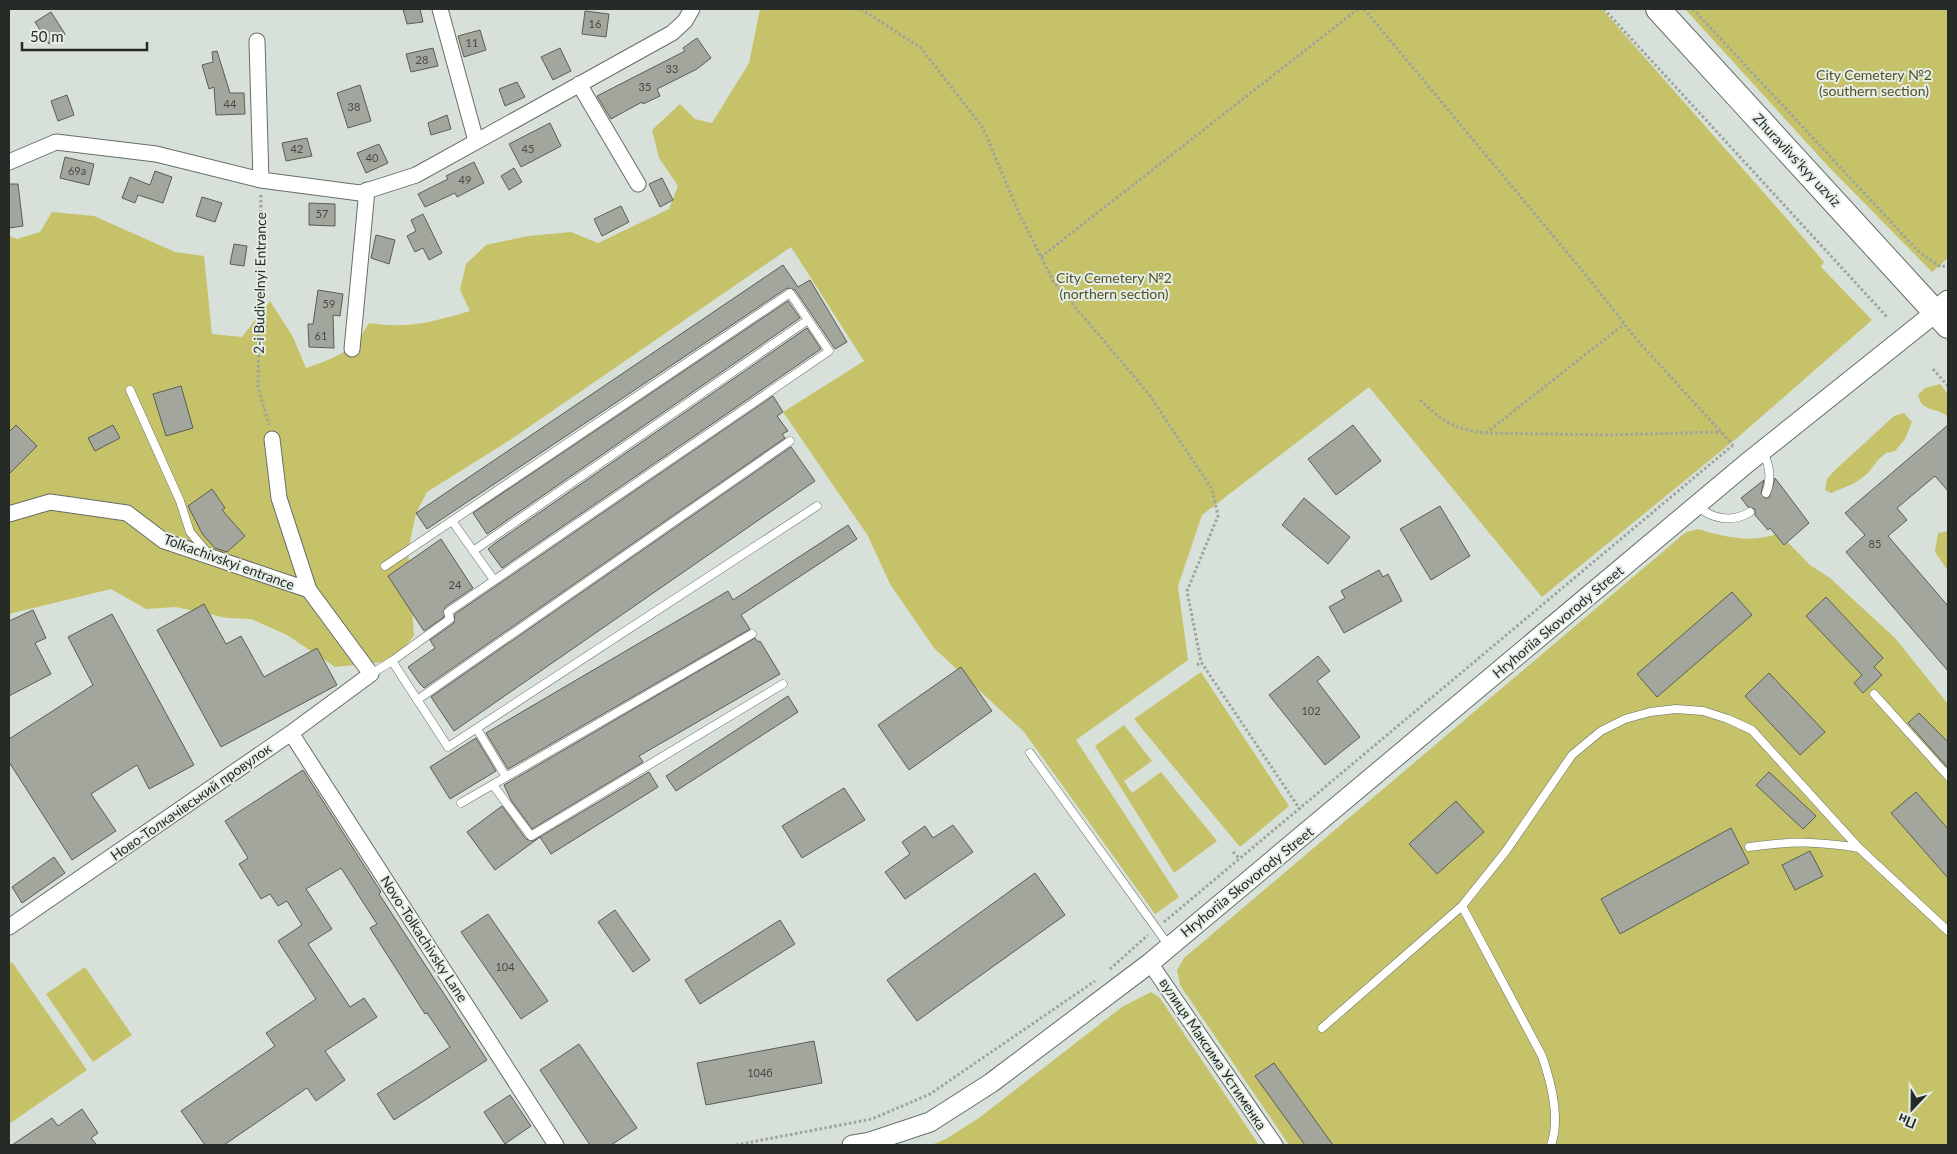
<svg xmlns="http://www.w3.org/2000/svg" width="1957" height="1154" font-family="Lato,sans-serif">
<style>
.green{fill:#c5c269}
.building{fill:#a2a69c;stroke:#5a5e55}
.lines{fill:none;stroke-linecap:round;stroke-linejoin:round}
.service-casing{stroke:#666e66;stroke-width:9}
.minor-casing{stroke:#666e66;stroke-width:17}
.tertiary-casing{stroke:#666e66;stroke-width:21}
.secondary-casing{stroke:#666e66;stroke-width:23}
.primary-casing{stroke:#666e66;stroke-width:26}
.path{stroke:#9da49e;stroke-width:3;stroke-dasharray:2.5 2.5;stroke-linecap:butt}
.service{stroke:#fff;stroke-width:8}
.minor{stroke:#fff;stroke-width:15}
.tertiary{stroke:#fff;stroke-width:19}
.secondary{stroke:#fff;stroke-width:21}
.primary{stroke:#fff;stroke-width:24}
.labels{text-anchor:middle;stroke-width:4;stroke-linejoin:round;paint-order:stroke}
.number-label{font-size:11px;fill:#464a45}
.park-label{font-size:14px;fill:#535126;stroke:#e5eee6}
.street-label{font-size:14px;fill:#272b28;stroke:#e5eee6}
</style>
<rect width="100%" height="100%" fill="#d8e1d9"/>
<!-- green -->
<path class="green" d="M760,9H1602L1794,227L1824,262L1821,267L1872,320L1737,438L1542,597L1369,387L1202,515L1178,586L1188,660L1076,740L1179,897L1155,914L1024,732L934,648L890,584L868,536L783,412L864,361L791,247L510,440L427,492L416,513L408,551L414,636L392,661L335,667L287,635L251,619L227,618L176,607L146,609L111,589L9,614V236L17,239L40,232L52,212L94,216L175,252L204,256L212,334L242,337L270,301L293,337L306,368C337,357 352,353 369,323C409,329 432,322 470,311L460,290L466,264L486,245L528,236L571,232L598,243L669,209L678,186L659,158L652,130L680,104L695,119L712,123L749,63Z
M1685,9H1948V258L1932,272L1827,165Z
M1940,384L1948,394V417C1938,407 1922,413 1918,395L1925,388Z
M1904,413L1912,422L1905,439L1895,451L1886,453L1878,460L1868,473L1855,483L1831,493L1825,490L1827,479L1834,471L1894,416Z
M1698,529C1724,537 1754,544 1779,533L1810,565L1830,578L1895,638L1948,704V1145H1289L1180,985L1177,970L1184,958L1686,532Z
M1948,531V571L1935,552L1938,533Z
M1201,672L1289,806L1240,847L1134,719Z
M1124,725L1152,761L1124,781L1132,793L1161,772L1217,841L1174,873L1095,746Z
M12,962L87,1070L9,1124V965Z
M85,967L132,1035L93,1062L46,994Z
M1151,992L1160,998L1259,1145H931L946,1139L979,1118L1122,1007Z"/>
<!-- building -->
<path class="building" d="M403,9H420L423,22L407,24Z
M585,11L609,14L606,37L582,34Z
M51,12L65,34L49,44L35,22Z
M480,30L486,50L464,57L458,36Z
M697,38L711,58L697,69L657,89L660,96L643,104L642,102L611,119L597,96L685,51L683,48Z
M433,48L438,66L411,72L406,54Z
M560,48L571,71L553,80L541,57Z
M217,51L230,93H244L245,114L216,115L214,87L209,89L202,65L213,62L212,52Z
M517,82L525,97L505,106L499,89Z
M360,85L371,121L348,128L337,93Z
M67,95L74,115L58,121L51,101Z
M447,115L451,129L431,135L428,123Z
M550,123L561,146L521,167L509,144Z
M307,138L312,156L286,161L282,143Z
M379,144L388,163L366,173L357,153Z
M65,157L94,164L89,185L60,178Z
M474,162L484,183L457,197L455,193L425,207L418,194L448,179L446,176Z
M514,168L522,182L509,190L501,176Z
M155,171L172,177L163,203L138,195L135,203L122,198L130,177L150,185Z
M662,178L673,200L660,207L649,184Z
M9,184H18L23,226L9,228Z
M202,197L222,203L215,222L196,216Z
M309,203L335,204V226L309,225Z
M621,206L629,222L602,236L594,219Z
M423,214L442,253L429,260L423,248L415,252L407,236L416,231L411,220Z
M376,235L395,240L389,264L371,258Z
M234,244L247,246L244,266L230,264Z
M783,265L798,287L810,280L847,342L835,349L795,290L787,288L427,529L416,513Z
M318,290L343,294L340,316L333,315L334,348L309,347L308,324H313Z
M788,301L800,318L487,534L473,513Z
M807,328L821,349L502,568L488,549L494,544Z
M181,386L193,428L166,436L153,394Z
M773,396L783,412L777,416L788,431L782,434L785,438L424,688L420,684L408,667L435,648L430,640L454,623L455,614Z
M16,425L37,446L9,474V432Z
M113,425L120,438L95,451L88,438Z
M1353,425L1381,461L1336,495L1308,459Z
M1948,425V491L1935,476L1897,508L1907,520L1888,536L1948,606V671L1846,552L1865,535L1845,513Z
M791,447L815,481L454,731L431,697Z
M1775,478L1809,523L1784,545L1770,528L1768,530L1755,515V509L1748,507L1741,498L1764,480L1761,494L1765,498H1769Z
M212,489L225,508L222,510L245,536L227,552L215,548L203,535L188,506Z
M1304,498L1350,537L1328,564L1282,525Z
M1440,506L1470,556L1431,580L1400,529Z
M848,525L857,539L741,615L750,629L508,769L486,733L728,591L733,600Z
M441,539L473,588L445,607L444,617L424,631L388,576Z
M1379,570L1383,577L1388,574L1402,601L1344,633L1329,607L1345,598L1341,591Z
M1732,592L1752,615L1657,697L1637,674Z
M1826,597L1883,658L1874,667L1882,675L1863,693L1854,683L1862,675L1806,616Z
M204,604L226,644L241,636L264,677L317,648L337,685L221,747L157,630Z
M33,610L46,638L35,643L51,674L9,696V621Z
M112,614L194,765L149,789L137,765L91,794L116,831L72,860L9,762V739L93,685L68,637Z
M755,638L758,642L760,641L780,674L639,756L643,762L532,829L511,800L504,785Z
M1318,656L1330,671L1317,681L1360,737L1325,765L1269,695Z
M961,667L992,711L909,770L878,725Z
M1769,673L1825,732L1800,755L1745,696Z
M788,696L798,712L676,791L666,776Z
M1919,713L1948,742V768L1908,723Z
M476,738L496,771L450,799L430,767Z
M303,770L381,892L379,894L487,1060L394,1120L377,1094L450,1047L427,1013L425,1014L370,928L377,924L341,868L306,889L332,929L308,944L350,1007L364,998L377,1017L325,1051L345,1080L316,1101L307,1088L224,1145H205L181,1111L275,1046L266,1033L316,999L278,941L302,925L287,901L278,906L270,894L261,899L239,864L248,858L225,821Z
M649,772L658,787L551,854L540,837L495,870L467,832L502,806L526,839L533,841Z
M1769,772L1816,816L1803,829L1756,785Z
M844,788L865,820L802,858L782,826Z
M1916,792L1948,829V878L1891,813Z
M1456,801L1484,832L1437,874L1409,844Z
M953,825L973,852L905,899L885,872L910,854L902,842L925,826L933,838Z
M1731,828L1749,863L1620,934L1601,899Z
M1810,851L1823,876L1795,890L1782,865Z
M54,857L65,873L22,903L12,887Z
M1035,873L1065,915L917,1021L887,980Z
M615,910L650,960L633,972L598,922Z
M488,914L548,1001L521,1019L461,932Z
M780,920L795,944L700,1004L685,980Z
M814,1041L822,1083L706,1105L697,1063Z
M579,1044L637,1128L611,1145H590L540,1070Z
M1274,1063L1333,1145H1305L1255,1076Z
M510,1095L531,1126L505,1144L484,1112Z
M82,1109L98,1133L91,1138L97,1145H12L52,1118L58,1126Z"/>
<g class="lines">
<defs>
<path id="service" d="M130,390L180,501L190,532L207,552
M1763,452C1770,466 1772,479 1766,493
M1697,506C1712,519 1732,523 1750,512
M452,521L494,580
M473,551L808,320
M385,566L790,293L829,351L448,612L450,619L392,661
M371,674L392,661L448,747L817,506
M1874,694L1948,776
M417,700L790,441
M1030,753L1169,946
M506,777L752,634
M493,785L531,836L783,684
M461,803L506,777L477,729
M1749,847C1791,841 1816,841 1859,848
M1462,906L1542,1056C1551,1082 1561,1118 1551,1145
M1322,1028L1462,906L1506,851L1572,755L1601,731L1625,719L1650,712L1676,709L1703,711L1728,719L1752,730L1859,848L1948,931"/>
<path id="minor" d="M440,9L476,141
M257,41L261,180
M579,84L638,184
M9,162L56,142L156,154L261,180L360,193L416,175L672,33L685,21L692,9
M352,349L367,190
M272,439L279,498L309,590
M9,514L50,502L127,513L164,541L309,590L371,674L291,733L9,927
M291,733L556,1145
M1150,963L1275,1145"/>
<path id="tertiary" d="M852,1145L870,1142L930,1122L991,1083L1150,963L1747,463L1936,312"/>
<path id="secondary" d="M1936,312L1948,301"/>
<path id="primary" d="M1658,9L1948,326"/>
</defs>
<!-- service casing -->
<use href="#service" class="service-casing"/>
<!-- minor casing -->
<use href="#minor" class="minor-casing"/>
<!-- tertiary casing -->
<use href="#tertiary" class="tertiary-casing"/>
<!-- secondary casing -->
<use href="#secondary" class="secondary-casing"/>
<!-- primary casing -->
<use href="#primary" class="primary-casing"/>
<!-- path -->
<path class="path" d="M861,9L921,48L983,128L1018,211L1053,281L1148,393L1212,489L1218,516L1187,591L1201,662L1301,811
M1364,9L1590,280L1637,340L1733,445
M1604,9L1887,317
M1693,9L1920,253L1941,267L1948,265
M261,195L258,387L269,425
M1041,257L1358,9
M1933,369L1948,386
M1420,400C1442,421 1455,430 1486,433L1608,435L1721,432
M1486,433L1624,324
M1197,665L1201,662
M1233,852L1240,859
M1164,922L1733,445
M1110,969L1148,935
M736,1145L872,1119L930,1094L1095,981"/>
<!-- service -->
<use href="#service" class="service"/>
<!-- minor -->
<use href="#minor" class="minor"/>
<!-- tertiary -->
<use href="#tertiary" class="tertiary"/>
<!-- secondary -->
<use href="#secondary" class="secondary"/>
<!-- primary -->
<use href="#primary" class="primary"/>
</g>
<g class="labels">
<!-- number labels -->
<g class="number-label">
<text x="595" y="28">16</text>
<text x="472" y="47">11</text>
<text x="422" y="64">28</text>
<text x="672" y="73">33</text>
<text x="645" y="91">35</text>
<text x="230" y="108">44</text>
<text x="354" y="111">38</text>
<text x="297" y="153">42</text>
<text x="528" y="153">45</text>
<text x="372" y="162">40</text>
<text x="77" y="175">69а</text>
<text x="465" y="184">49</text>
<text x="322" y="218">57</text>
<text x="329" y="308">59</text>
<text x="321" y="340">61</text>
<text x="1875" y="548">85</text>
<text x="455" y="589">24</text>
<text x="1311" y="715">102</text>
<text x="505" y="971">104</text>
<text x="760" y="1077">104б</text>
</g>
<!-- park labels -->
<g class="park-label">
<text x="1874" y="80">City Cemetery №2<tspan x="1874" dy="16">(southern section)</tspan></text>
<text x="1114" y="283">City Cemetery №2<tspan x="1114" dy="16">(northern section)</tspan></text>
</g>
<!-- street labels -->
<g class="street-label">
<text transform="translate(1797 160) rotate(47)" y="5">Zhuravlivs'kyy uzviz</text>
<text transform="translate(260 283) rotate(-89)" y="5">2-i Budivelnyi Entrance</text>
<text transform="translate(229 562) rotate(20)" y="5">Tolkachivskyi entrance</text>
<text transform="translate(1558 622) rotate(-40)" y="5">Hryhoriia Skovorody Street</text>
<text transform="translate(191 802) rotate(-35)" y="5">Ново-Толкачівський провулок</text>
<text transform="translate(1247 882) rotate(-39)" y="5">Hryhoriia Skovorody Street</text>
<text transform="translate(424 939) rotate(57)" y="5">Novo-Tolkachivsky Lane</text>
<text transform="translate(1213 1054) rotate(56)" y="5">вулиця Максима Устименка</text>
</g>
</g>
<!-- border -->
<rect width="1957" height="1154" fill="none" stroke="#272b28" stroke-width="20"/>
<!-- north arrow -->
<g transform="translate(1912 1109) rotate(202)" stroke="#e5eee6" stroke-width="4" paint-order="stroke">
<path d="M0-4L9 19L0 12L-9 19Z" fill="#272b28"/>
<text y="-8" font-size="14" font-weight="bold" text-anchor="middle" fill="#272b28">Пн</text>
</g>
<!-- scale -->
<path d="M22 42v8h125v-8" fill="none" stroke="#272b28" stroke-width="2.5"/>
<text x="30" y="42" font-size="15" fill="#272b28" stroke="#e5eee6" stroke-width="4" paint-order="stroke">50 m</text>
</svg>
